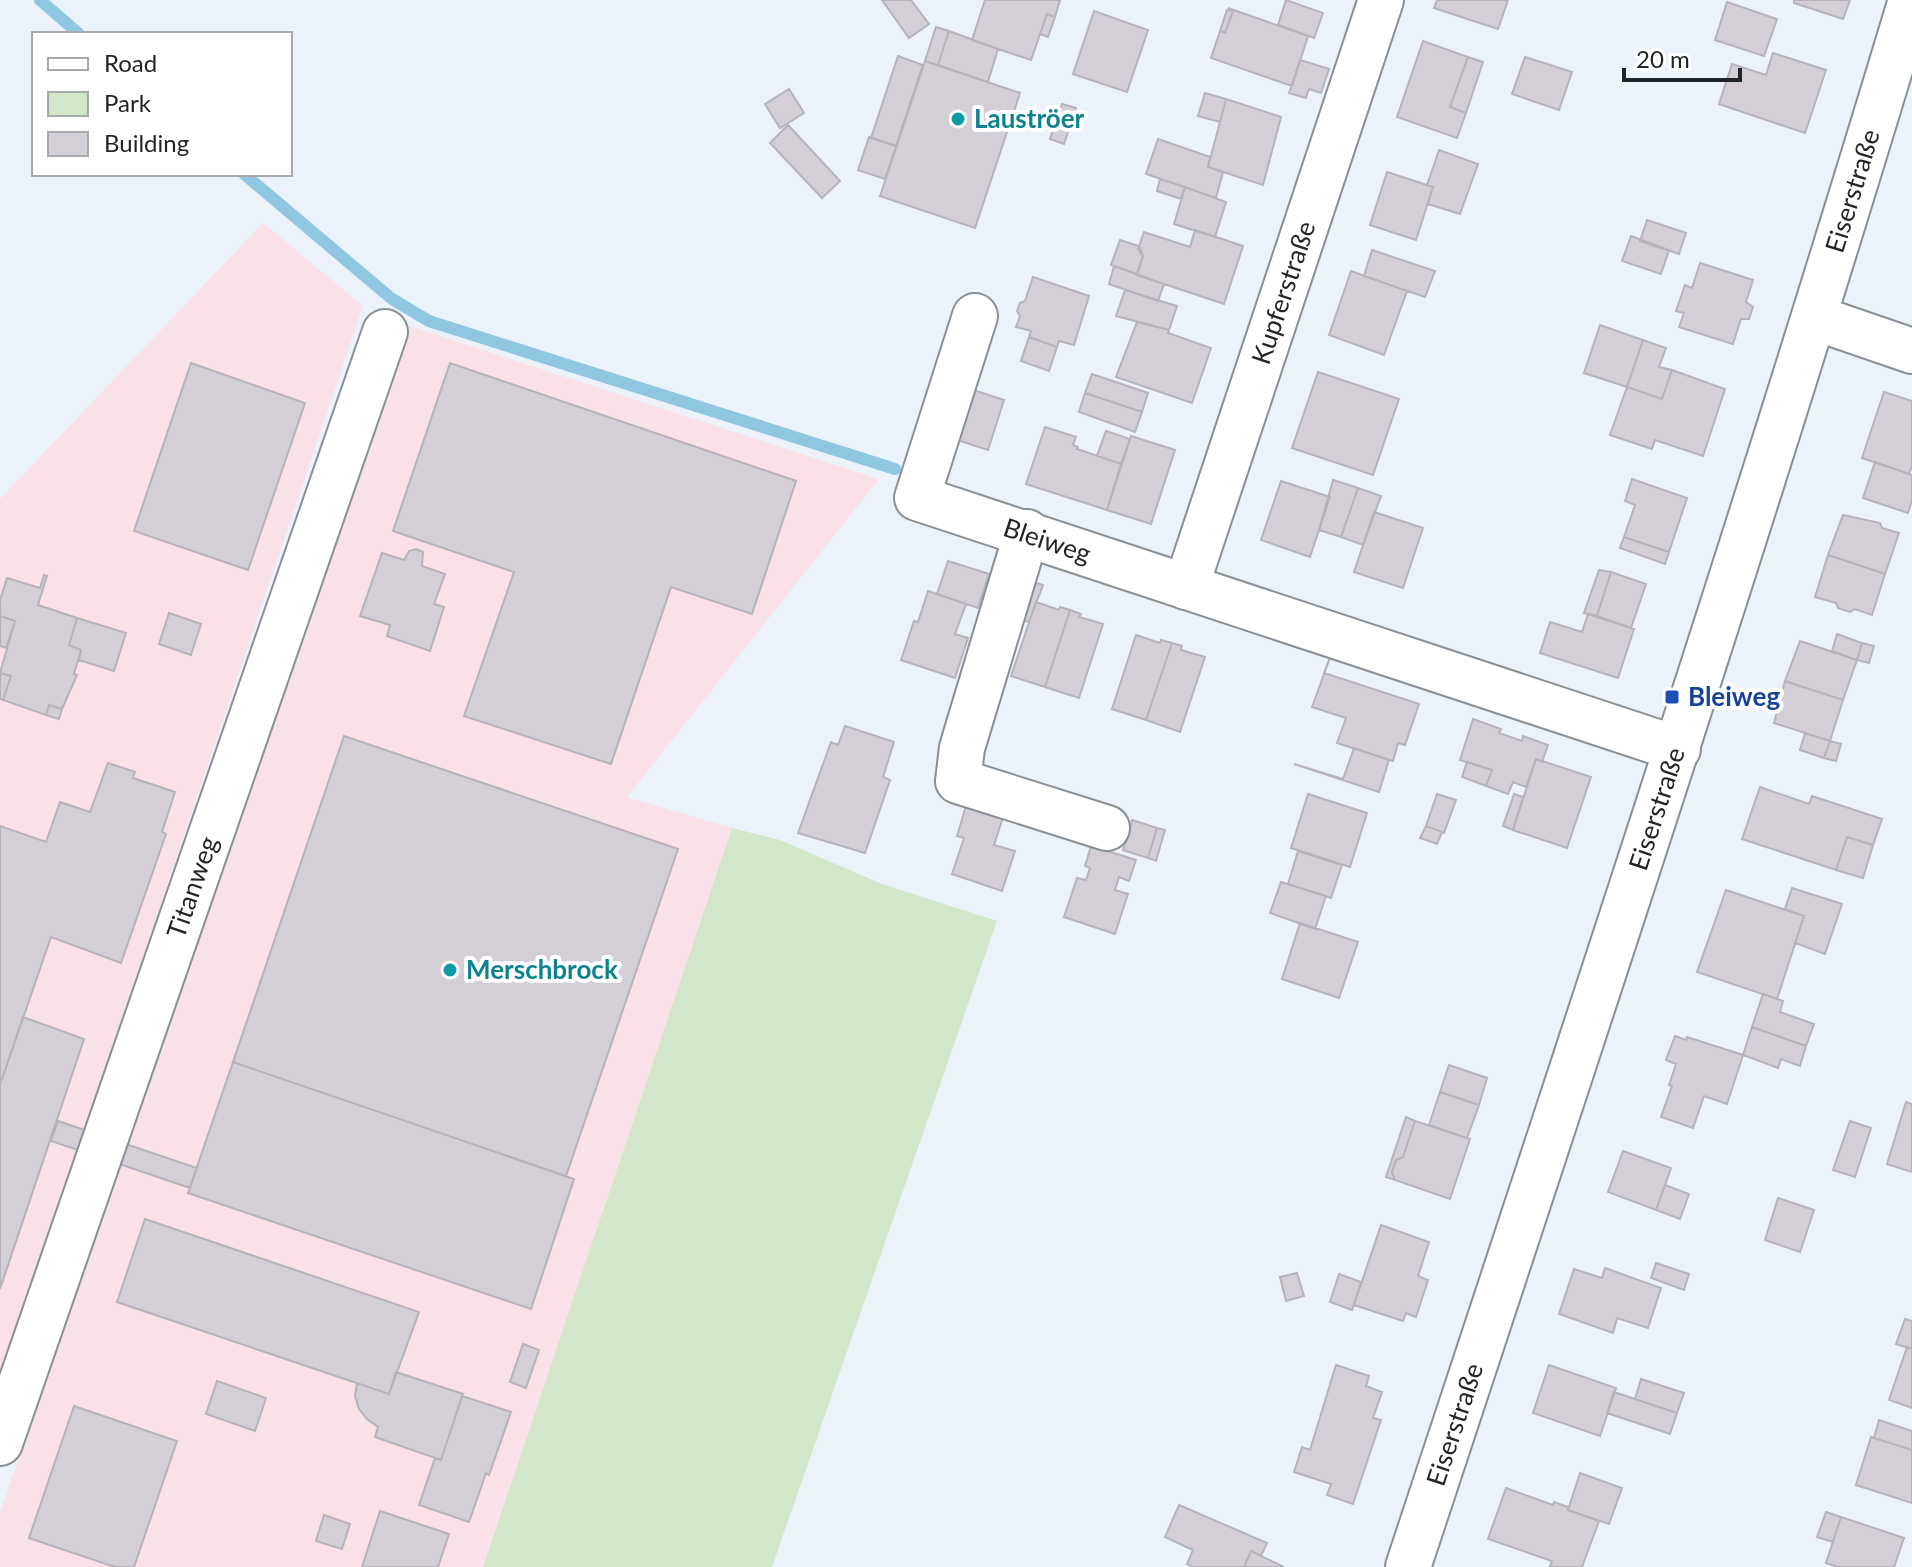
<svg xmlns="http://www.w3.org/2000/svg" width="1912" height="1567" font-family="Lato,sans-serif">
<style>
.industrial{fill:#fae0e7}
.green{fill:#d2e6c9}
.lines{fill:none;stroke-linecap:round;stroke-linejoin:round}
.stream{stroke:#8fc7e0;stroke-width:12}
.building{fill:#d4cfd7;stroke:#b7b2ba;stroke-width:2}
.minor-casing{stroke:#898f95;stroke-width:48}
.minor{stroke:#fff;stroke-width:44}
.culture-dot{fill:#0f9aa8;stroke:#fff;stroke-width:3}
.transit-dot{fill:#1a4fb4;stroke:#fff;stroke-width:3}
.labels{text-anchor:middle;stroke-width:8;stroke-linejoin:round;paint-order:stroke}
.culture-label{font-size:26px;font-weight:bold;fill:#0d838f;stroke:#fff;text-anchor:start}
.street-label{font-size:26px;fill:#222527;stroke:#fff}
.transit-label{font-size:26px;font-weight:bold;fill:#164399;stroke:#fff;text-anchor:start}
</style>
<rect width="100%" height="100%" fill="#ecf2fa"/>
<!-- industrial -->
<path class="industrial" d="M263,223L363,306L0,1379V499Z
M403,324L879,479L627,797L732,828L483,1567H0V1513Z"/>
<!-- green -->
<path class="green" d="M732,828L780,840L882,884L997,921L772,1567H483Z"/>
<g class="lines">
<!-- stream -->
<path class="stream" d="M40,0L79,34
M244,174L392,299L429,321L895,469"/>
</g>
<!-- building -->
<path class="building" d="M882,0H911L929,24L909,38Z
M985,0H1060L1055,17L1047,14L1031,60L972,40Z
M1286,0L1323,13L1314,38L1278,25Z
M1437,0H1508L1498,29L1434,8Z
M1794,0H1850L1843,19L1794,3Z
M1727,2L1777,19L1764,56L1715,40Z
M1228,8L1308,36L1292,86L1211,58L1220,31L1225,33L1233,11Z
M1227,10L1233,11L1225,33L1220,31Z
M1094,11L1148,30L1127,92L1073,74Z
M1047,14L1055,17L1048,37L1040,34Z
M936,27L949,31L938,65L925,61Z
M949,31L998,49L988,82L938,65Z
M1423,41L1468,57L1450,107L1466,113L1457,138L1397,117Z
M1773,53L1826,70L1805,133L1719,104L1732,64L1766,75Z
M898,56L923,65L896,146L871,138Z
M1468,57L1483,62L1466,113L1450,107Z
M1525,57L1572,72L1559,110L1512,94Z
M1300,60L1329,69L1321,93L1309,89L1306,98L1289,93Z
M925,61L1020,93L975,228L880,196Z
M789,89L804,113L780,128L765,104Z
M1205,93L1226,99L1220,122L1198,116Z
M1226,99L1281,117L1263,185L1208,167Z
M1062,104L1076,108L1064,144L1050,139Z
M788,125L840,181L822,198L770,143Z
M869,137L896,146L885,179L858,170Z
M1158,139L1210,157L1208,167L1223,172L1216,198L1146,174Z
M1439,150L1478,164L1460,214L1428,204L1433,187L1427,185Z
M1387,172L1433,187L1416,240L1370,225Z
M1160,179L1185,187L1181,199L1157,191Z
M1185,187L1226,202L1215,237L1174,224Z
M1647,220L1686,233L1679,254L1640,241Z
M1195,230L1243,246L1224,304L1137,275L1143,256L1138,249L1144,232L1190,247Z
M1631,236L1669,250L1661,274L1622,261Z
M1120,240L1139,246L1143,256L1137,274L1111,265Z
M1372,250L1435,271L1425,297L1364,276Z
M1700,263L1753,280L1746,302L1753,307L1749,319H1741L1733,344L1679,327L1684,313L1676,311L1685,285L1692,288Z
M1114,266L1164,284L1158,301L1109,284Z
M1351,271L1407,291L1384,355L1329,335Z
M1033,277L1089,296L1074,345L1059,341L1057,347L1029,337L1031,331L1016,327L1020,316L1017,311L1020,303L1025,301Z
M1125,290L1177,306L1169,330L1116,316Z
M1137,322L1169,330L1168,333L1211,348L1192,403L1116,377Z
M1600,325L1643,340L1627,387L1584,373Z
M1029,337L1057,347L1049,371L1021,361Z
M1643,340L1666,348L1659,367L1672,370L1662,399L1627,387Z
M191,363L305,403L248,570L134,531Z
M450,363L796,481L752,614L671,587L611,764L464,716L514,572L393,531Z
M1672,370L1725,389L1703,456L1655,440L1652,449L1610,435L1627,387L1662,399Z
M1318,372L1399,399L1373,475L1292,448Z
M1092,374L1148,393L1142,412L1085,393Z
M967,388L1004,400L988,450L951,438Z
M1884,392L1912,401V466L1909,474L1862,458Z
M1085,393L1142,412L1135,432L1079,412Z
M1045,427L1076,437L1073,445L1078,447L1077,449L1121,464L1107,510L1026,484Z
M1106,431L1130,439L1121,464L1097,456Z
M1131,436L1175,450L1151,524L1107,510Z
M1875,462L1912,475V500L1908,513L1863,498Z
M1632,479L1687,498L1669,552L1624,537L1635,505L1625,501Z
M1333,480L1358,488L1341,537L1319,530Z
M1281,481L1330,497L1310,557L1261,540Z
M1358,488L1381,496L1363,545L1341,537Z
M1374,512L1423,528L1403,588L1354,572Z
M1843,515L1880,523L1882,528L1899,533L1885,574L1828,555Z
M1624,537L1669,552L1665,564L1620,548Z
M416,549L423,552L422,566L445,574L434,604L444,607L430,651L387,636L390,625L360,616L382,553L404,560L409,551Z
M1828,555L1885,574L1872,615L1855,609L1850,612L1838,608L1836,603L1815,597Z
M948,561L989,574L978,608L937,594Z
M1599,570L1611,572L1597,616L1584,613Z
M1611,572L1646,584L1631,628L1597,616Z
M44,575L47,576L38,605L77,618L69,645L81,650L74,674L77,675L62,709L49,705L46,715L3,700L11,676L0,673L15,621L0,616V600L7,578L40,588Z
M1025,579L1043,585L1029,622L1012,617Z
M928,591L966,604L955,634L968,638L955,678L901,660L914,621L918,622Z
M1036,602L1059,610L1060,607L1070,610L1045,687L1011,676Z
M1070,610L1081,614L1079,617L1103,624L1079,698L1045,687Z
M169,613L201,624L191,655L159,644Z
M1588,614L1634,629L1618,678L1540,653L1550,622L1582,632Z
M0,616L15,621L6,648L0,646Z
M77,618L126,633L114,671L79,660L81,650L69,645Z
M1837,634L1862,643L1857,660L1832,651Z
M1136,635L1160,643L1161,640L1172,643L1146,720L1112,709Z
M1800,641L1857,660L1843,700L1785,681Z
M1172,643L1182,646L1181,650L1205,657L1180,732L1146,720Z
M1862,643L1874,646L1869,663L1857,660Z
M1331,655L1324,673L1419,704L1405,745L1398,743L1393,761L1337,743L1346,718L1312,707Z
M0,673L11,676L3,700L0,699Z
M1785,681L1843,700L1830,741L1774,723Z
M49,705L62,709L59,719L46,715Z
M1473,719L1501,729L1499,733L1522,741L1523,736L1548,745L1542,762L1536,759L1526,787L1513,782L1508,794L1486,786L1492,770L1460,760Z
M845,726L894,742L883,777L890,780L865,853L798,833L831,742L838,745Z
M1805,733L1830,741L1824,758L1800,750Z
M344,736L678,849L566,1176L233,1062Z
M1830,741L1841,744L1836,761L1824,758Z
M1354,748L1389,760L1379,792L1294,764L1343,779Z
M1536,759L1591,777L1567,848L1513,830Z
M1467,762L1492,770L1486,786L1462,777Z
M108,763L135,772L133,778L175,792L162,832L166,834L121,963L51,937L0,1085V826L46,842L60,802L90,812Z
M1760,787L1809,804L1812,796L1882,819L1873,845L1847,837L1836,870L1742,839Z
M1308,794L1367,813L1350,867L1291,848Z
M1437,794L1456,800L1444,833L1426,826Z
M1514,794L1523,797L1513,830L1503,826Z
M968,799L1005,811L994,845L1015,851L1002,891L952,874L964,838L957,836Z
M1132,820L1157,828L1148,858L1123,850Z
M1426,826L1442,832L1437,844L1420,838Z
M1157,828L1165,830L1156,861L1148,858Z
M1847,837L1873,845L1863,878L1836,870Z
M1091,846L1136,860L1129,881L1119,877L1115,890L1128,894L1115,934L1064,917L1077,878L1086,880L1090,868L1085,866Z
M1298,851L1342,865L1331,898L1288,884Z
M1281,882L1326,896L1315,929L1270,913Z
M1792,888L1842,904L1825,954L1795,943L1804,916L1785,909Z
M1726,890L1804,916L1777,999L1697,972Z
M1300,923L1358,942L1339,998L1282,979Z
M1763,994L1783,1001L1780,1012L1814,1024L1806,1046L1752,1027Z
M23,1017L84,1039L0,1289V1085Z
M1752,1027L1806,1046L1800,1066L1781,1059L1778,1068L1743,1055Z
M1675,1036L1686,1040L1687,1037L1743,1055L1727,1104L1704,1096L1693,1128L1661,1117L1672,1086L1669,1085L1676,1064L1666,1060Z
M233,1062L574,1179L531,1309L188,1193Z
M1449,1065L1487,1078L1479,1105L1440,1092Z
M1440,1092L1479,1105L1467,1138L1429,1125Z
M1906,1102L1912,1104V1172L1887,1164Z
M1406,1117L1415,1121L1403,1157L1396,1160L1392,1172L1395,1180L1386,1177Z
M58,1121L197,1168L190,1188L51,1141Z
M1415,1121L1470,1139L1450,1199L1395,1180L1392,1172L1396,1160L1403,1157Z
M1850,1121L1871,1128L1855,1177L1833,1170Z
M1623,1151L1671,1168L1656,1210L1608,1192Z
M1665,1185L1689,1194L1680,1219L1656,1210Z
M1778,1198L1814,1210L1800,1252L1765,1240Z
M145,1219L419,1312L389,1394L117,1302Z
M1381,1225L1429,1242L1418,1276L1428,1280L1416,1317L1406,1313L1403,1321L1354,1305Z
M1656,1263L1689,1274L1684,1290L1651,1278Z
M1605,1268L1661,1288L1648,1328L1617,1318L1613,1333L1559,1314L1574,1269L1602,1278Z
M1297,1273L1304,1296L1286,1301L1280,1277Z
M1339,1274L1361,1282L1352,1310L1330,1302Z
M1905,1319L1912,1321V1349L1896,1344Z
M523,1344L539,1350L526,1388L510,1382Z
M1907,1347L1912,1349V1408L1889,1400Z
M1336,1365L1369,1376L1366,1386L1382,1392L1373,1418L1381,1420L1353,1504L1327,1495L1331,1484L1294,1472L1302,1447L1310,1450Z
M1549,1365L1616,1388L1600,1436L1533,1413Z
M396,1372L463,1394L441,1460L375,1437L378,1427L367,1419L359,1409L355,1396L357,1383L389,1394Z
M1641,1379L1684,1393L1677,1413L1635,1399Z
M217,1381L266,1398L255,1431L206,1414Z
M1614,1392L1677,1413L1670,1434L1607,1413Z
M462,1396L511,1412L489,1475L486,1473L469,1522L419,1505L435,1458L441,1460Z
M74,1406L177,1441L134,1567H115L29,1538Z
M1879,1420L1912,1431V1450L1874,1438Z
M1871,1437L1912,1450V1503L1856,1485Z
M1580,1473L1622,1488L1609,1524L1568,1510Z
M1506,1488L1553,1505L1554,1502L1568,1507V1510L1599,1521L1582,1567H1554L1550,1566L1552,1561L1488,1539Z
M1179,1505L1267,1543L1261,1556L1251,1551L1244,1567H1193L1187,1564L1193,1550L1165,1537Z
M380,1511L449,1534L438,1567H362Z
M1826,1512L1841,1517L1833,1542L1817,1537Z
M324,1515L350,1524L342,1549L316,1541Z
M1841,1517L1904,1538L1894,1567H1838L1826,1563Z
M1251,1551L1261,1556L1284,1567H1244Z"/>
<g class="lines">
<defs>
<g id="minor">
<path id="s1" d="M975,316L917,498L1678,749"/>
<path d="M1816,318L1912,351"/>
<path d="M1027,532L962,748L958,781L1107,828"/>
<path id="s2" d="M1186,587L1381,0"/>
<path id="s3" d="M0,1443L385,332"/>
<path id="s4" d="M1408,1567C1580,1046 1753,525 1911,0"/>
</g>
</defs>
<!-- minor casing -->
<use href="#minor" class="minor-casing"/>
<!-- minor -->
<use href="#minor" class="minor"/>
</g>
<!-- markers -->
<g class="culture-dot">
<circle cx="958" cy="119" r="8"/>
<circle cx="450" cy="970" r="8"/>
</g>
<rect class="transit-dot" x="1664" y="689" width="16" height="16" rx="4"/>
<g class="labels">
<!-- culture labels -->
<g class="culture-label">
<text x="974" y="128">Lauströer</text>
<text x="466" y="979">Merschbrock</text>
</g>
<!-- street labels -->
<g class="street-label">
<text dy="9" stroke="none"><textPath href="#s4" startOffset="1446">Eiserstraße</textPath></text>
<text dy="9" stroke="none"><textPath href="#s2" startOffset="310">Kupferstraße</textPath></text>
<text dy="9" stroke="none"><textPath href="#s1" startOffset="328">Bleiweg</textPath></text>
<text dy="9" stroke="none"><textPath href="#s4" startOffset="798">Eiserstraße</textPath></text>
<text dy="9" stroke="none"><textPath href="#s3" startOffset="588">Titanweg</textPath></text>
<text dy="9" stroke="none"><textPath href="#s4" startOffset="150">Eiserstraße</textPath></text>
</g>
<!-- transit labels -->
<g class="transit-label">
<text x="1688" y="706">Bleiweg</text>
</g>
</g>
<!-- legend -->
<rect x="32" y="32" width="260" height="144" fill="#ffffff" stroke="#a7a8a9" stroke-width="2"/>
<rect x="48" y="58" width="40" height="12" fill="#ffffff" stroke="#a7a8a9" stroke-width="2"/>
<text x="104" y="72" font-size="24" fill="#222527">Road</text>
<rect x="48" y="92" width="40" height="24" fill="#d2e6c9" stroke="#a7a8a9" stroke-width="2"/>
<text x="104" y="112" font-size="24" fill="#222527">Park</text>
<rect x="48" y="132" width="40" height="24" fill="#d4cfd7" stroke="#a7a8a9" stroke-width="2"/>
<text x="104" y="152" font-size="24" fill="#222527">Building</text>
<!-- scale -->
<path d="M1624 68v12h116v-12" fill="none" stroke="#222527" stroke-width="4"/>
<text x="1636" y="68" font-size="24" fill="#222527" stroke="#ffffff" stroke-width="6" paint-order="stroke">20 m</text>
</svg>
